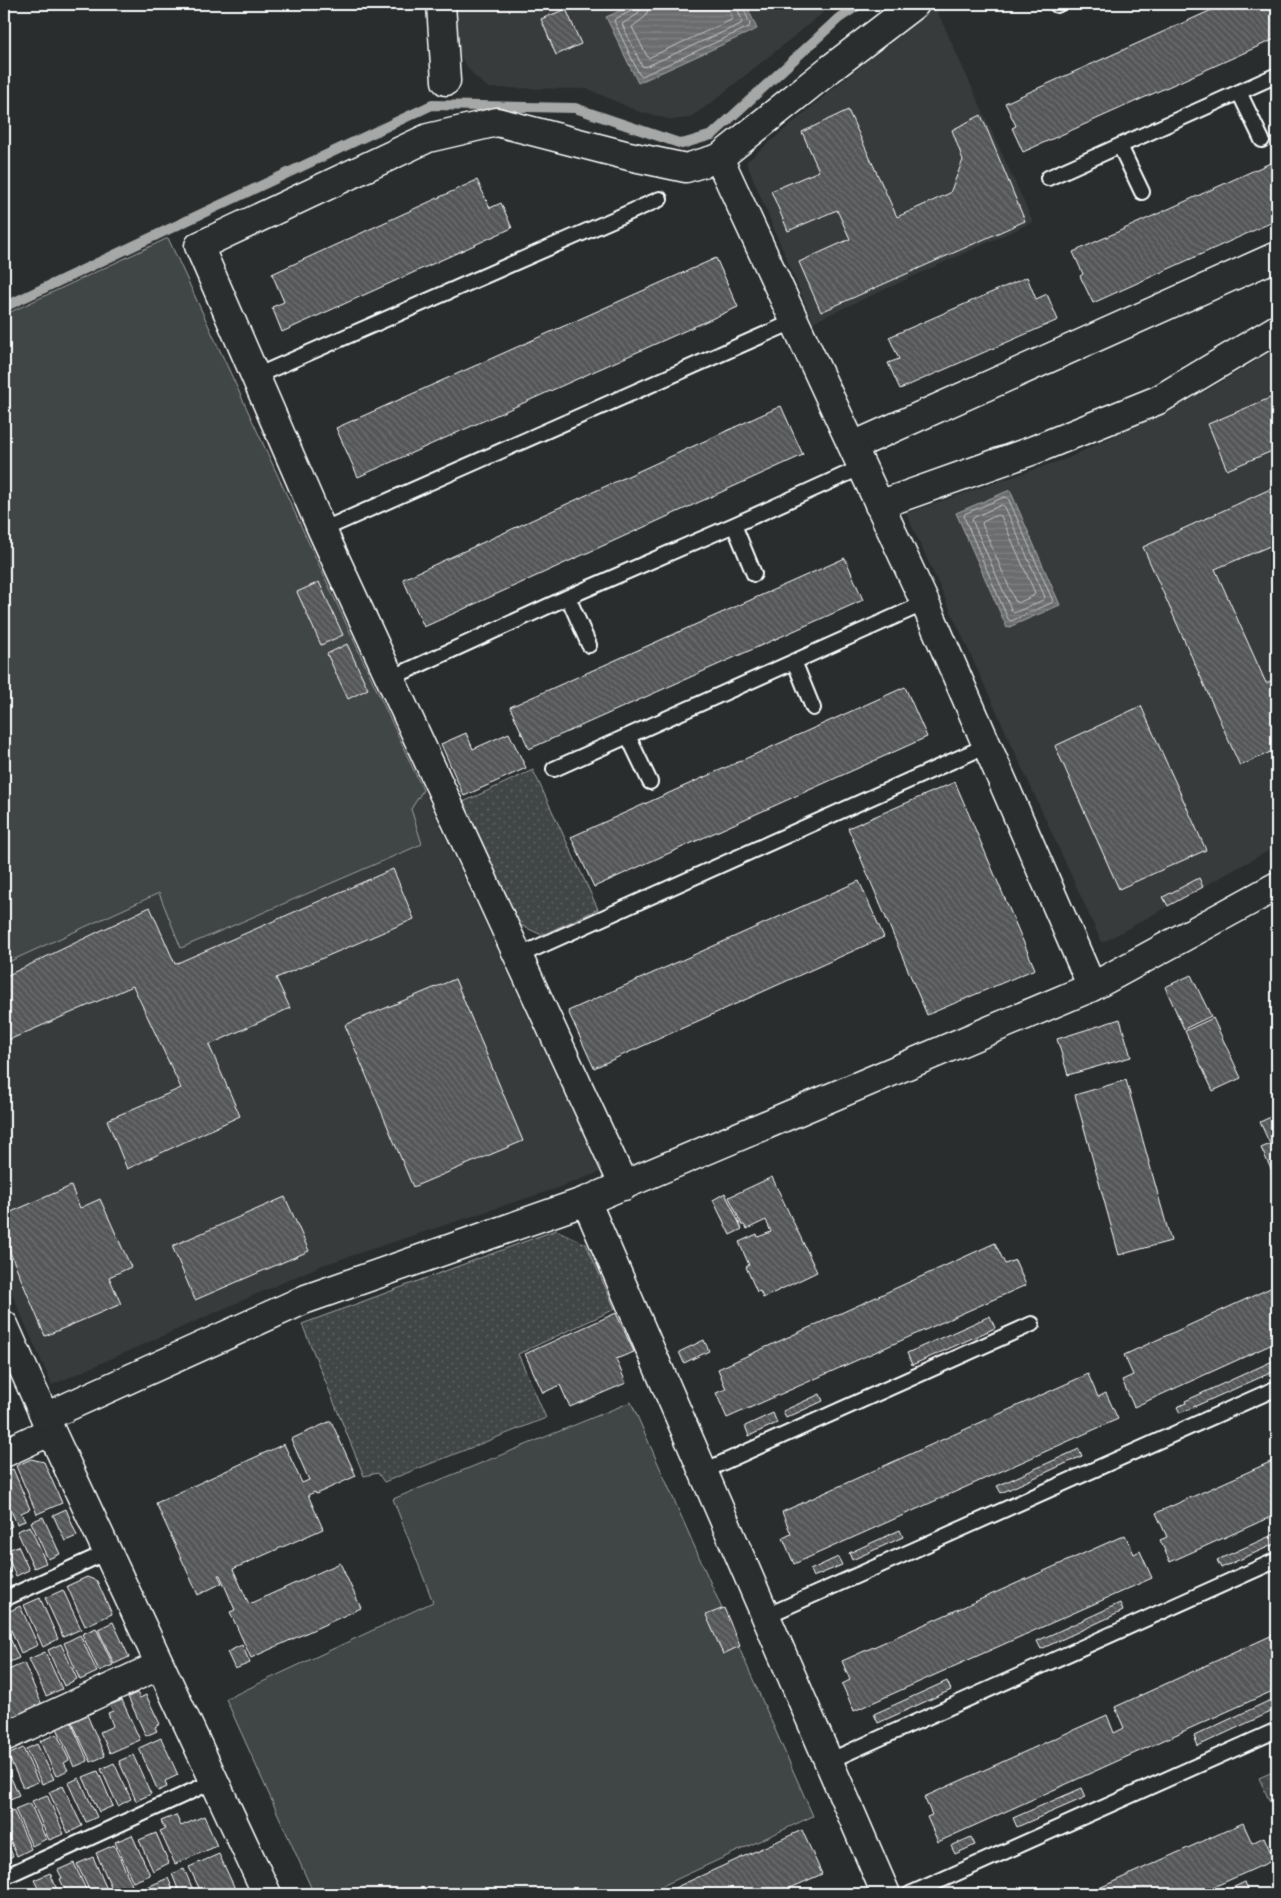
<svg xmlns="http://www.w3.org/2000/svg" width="1281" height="1898" font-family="Kalam,sans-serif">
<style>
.built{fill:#373a3b}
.park{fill:url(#park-dots);stroke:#a0a2a2}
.pitch{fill:#414445;stroke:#a0a2a2}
.water{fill:url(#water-rules);stroke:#a6a7a7}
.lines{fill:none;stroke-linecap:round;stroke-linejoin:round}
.shore{stroke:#c3c4c5;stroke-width:1}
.stream{stroke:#a6a7a7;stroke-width:10}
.building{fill:url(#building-back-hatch);stroke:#fff}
.lane-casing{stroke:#fff;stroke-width:18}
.street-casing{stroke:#fff;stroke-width:31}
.secondary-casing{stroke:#fff;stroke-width:31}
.lane{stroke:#2a2d2e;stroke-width:14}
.street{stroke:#2a2d2e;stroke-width:28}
.secondary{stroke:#2a2d2e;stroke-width:28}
</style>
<defs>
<pattern id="park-dots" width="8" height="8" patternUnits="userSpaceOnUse" patternTransform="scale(1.25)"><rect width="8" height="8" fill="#414445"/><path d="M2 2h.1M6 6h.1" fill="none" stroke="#5e6061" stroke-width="1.8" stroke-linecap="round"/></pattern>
<pattern id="water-rules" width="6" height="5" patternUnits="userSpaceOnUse" patternTransform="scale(1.25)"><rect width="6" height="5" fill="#6a6c6d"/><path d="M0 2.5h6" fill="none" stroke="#808283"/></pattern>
<pattern id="building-back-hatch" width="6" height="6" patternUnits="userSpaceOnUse" patternTransform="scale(1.25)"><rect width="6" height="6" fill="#555758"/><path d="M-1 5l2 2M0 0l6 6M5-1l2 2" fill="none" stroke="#6e7071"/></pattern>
</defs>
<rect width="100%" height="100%" fill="#2a2d2e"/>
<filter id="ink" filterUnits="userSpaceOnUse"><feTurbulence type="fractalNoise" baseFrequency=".02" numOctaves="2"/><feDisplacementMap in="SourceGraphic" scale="10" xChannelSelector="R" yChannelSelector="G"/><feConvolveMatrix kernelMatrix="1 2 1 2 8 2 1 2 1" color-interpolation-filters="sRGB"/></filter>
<g filter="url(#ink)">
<!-- built -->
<path class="built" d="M452,4H834L711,103L689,118L672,120L637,111L588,89L489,88L475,77L455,50Z
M934,4L1033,222L813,322L746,162Z
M168,238L600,1172L555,1189L320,1266L52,1385L4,1276V315Z
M1277,348V846L1102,943L906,513L1068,458L1208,390Z"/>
<!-- park -->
<path class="park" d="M533,770L598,909L542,935L518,924L463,802Z
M556,1230L586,1244L615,1309L518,1354L546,1418L384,1482L378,1473L364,1476L302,1324Z
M1277,1770V1817L1259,1778Z"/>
<!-- pitch -->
<path class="pitch" d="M168,238L423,790L411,809L422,844L181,948L159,893L4,964V315Z
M631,1402L813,1816L645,1894H314L226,1699L433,1602L393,1499Z"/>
<!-- water -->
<path class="water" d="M635,4H746L757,29L638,83L606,17Z
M1010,490L1060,605L1007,628L956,513Z"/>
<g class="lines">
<!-- shore -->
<path class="shore" d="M636,4L633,10L615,19L614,21L639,74L642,76L749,27L750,24L742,4
M642,4L638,14L622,24L642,66L645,67L741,24L742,21L736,4
M650,4L646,16L632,27L648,58L731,20L732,18L728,4
M1005,497L1008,498L1053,601L1051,603L1011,621L1008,619L964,517L965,514Z
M1002,505L1005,507L1045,597L1043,600L1014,613L1012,611L972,520L973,518Z
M998,515L1001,516L1035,593L1033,596L1018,603L1015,601L982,524L983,522Z"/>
<!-- stream -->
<path class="stream" d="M4,307L432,105L575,108L682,144L712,135L839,18L860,4"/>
</g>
<!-- building -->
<path class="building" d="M772,4H789L774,10Z
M1225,4H1277V38L1023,152L1012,128L1016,126L1005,103Z
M566,9L581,44L556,55L541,19Z
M848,110L897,217L950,193L963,160L952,130L981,115L1025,221L821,312L799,262L850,239L837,210L788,231L771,191L819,171L802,132Z
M1277,160V220L1093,303L1080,276L1083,274L1073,252Z
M477,180L490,208L501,203L512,228L282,332L272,307L284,302L272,274Z
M716,258L738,307L358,477L336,428Z
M1027,277L1036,299L1047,294L1058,320L900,389L888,363L899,359L889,337Z
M1277,395V449L1227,470L1208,424Z
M781,406L803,455L424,627L403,579Z
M1277,486V543L1215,569L1266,683L1277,678V749L1240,766L1143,547Z
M845,558L863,600L529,749L510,707Z
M319,582L343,635L321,645L297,592Z
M347,644L368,689L348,699L327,654Z
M905,687L927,737L594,887L571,837Z
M1141,706L1206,850L1119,889L1055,746Z
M466,733L473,749L509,733L526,768L464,796L441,744Z
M955,782L1035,969L927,1015L848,828Z
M393,869L414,919L276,978L290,1008L209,1045L240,1116L127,1169L107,1120L181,1088L133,986L4,1042V977L150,907L175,964Z
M1199,878L1203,887L1168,906L1163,897Z
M859,881L884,937L594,1068L568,1011Z
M1191,975L1211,1016L1184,1029L1165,987Z
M455,979L523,1141L413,1187L345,1025Z
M1213,1018L1241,1078L1213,1091L1185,1031Z
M1120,1019L1131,1057L1068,1075L1057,1039Z
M1126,1080L1171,1241L1119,1255L1075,1095Z
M1277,1114V1169L1272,1171L1261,1148L1270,1144L1260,1122Z
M772,1177L817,1272L763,1298L760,1291L757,1292L746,1267L749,1265L739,1242L757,1234L758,1237L771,1232L766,1220L747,1229L744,1225H742L729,1197Z
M71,1186L80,1208L100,1199L131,1267L109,1277L121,1304L45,1336L4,1238V1215Z
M725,1193L742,1229L730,1235L713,1200Z
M285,1197L309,1251L195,1300L172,1246Z
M995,1243L1005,1264L1015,1260L1026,1285L727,1418L716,1393L726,1389L718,1369Z
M1277,1285V1342L1134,1407L1122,1380L1133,1375L1124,1355Z
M616,1313L634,1352L616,1359L626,1383L570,1407L560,1385L543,1393L525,1354Z
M990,1316L995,1328L912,1365L907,1353Z
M704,1340L709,1351L684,1363L679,1352Z
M1277,1359V1370L1180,1413L1177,1407L1186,1403L1185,1401Z
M1088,1374L1098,1397L1106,1393L1118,1419L794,1564L783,1538L791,1534L782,1512Z
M820,1394L823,1401L786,1418L783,1411Z
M773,1413L777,1423L749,1436L745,1426Z
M331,1421L356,1476L316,1494L315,1492L308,1495L323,1529L233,1569L249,1604L340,1563L361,1608L251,1658L230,1612L235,1610L220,1575H218L222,1583L198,1595L156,1503L284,1444L302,1483L309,1480L291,1439Z
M1079,1449L1082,1456L1001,1493L997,1486Z
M31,1459L44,1462L62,1503L37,1514L16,1466Z
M1277,1459V1514L1170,1562L1160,1540L1167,1537L1156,1513Z
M13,1469L30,1509L21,1513L25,1521L17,1524L4,1495V1473Z
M4,1506L12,1526L4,1530Z
M66,1509L77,1536L65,1541L53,1515Z
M43,1517L60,1554L48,1559L31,1522Z
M30,1526L46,1563L34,1568L17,1531Z
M900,1530L903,1537L852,1560L849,1553Z
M1277,1533V1543L1221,1568L1217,1560Z
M1125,1535L1134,1554L1140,1551L1152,1578L854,1711L842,1684L850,1680L842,1661Z
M18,1546L29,1570L16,1576L5,1551Z
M838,1557L842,1565L813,1577L810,1570Z
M4,1559L12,1578L4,1582Z
M87,1577L97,1581L112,1614L85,1626L67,1586Z
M63,1590L81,1629L63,1637L45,1598Z
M40,1598L58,1639L43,1647L24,1605Z
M1120,1603L1123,1611L1041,1649L1037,1641Z
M20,1606L38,1645L21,1653L4,1614Z
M724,1608L740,1646L723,1654L706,1615Z
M113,1622L129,1657L114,1664L98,1629Z
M4,1625L19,1658L5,1664L4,1660Z
M96,1628L113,1665L99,1671L82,1634Z
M1277,1633V1689L938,1842L927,1817L932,1815L924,1797L1107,1715L1114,1733L1124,1728L1115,1707Z
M80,1635L97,1672L80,1680L64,1643Z
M61,1644L77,1679L64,1686L48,1650Z
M242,1645L250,1663L235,1669L227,1652Z
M45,1652L62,1689L46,1696L29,1659Z
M24,1663L42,1705L4,1722V1672Z
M947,1681L951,1690L878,1723L874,1714Z
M137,1693L140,1698L146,1695L160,1724L155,1727L157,1731L146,1736L128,1697Z
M1277,1697V1709L1198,1746L1194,1736Z
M122,1700L140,1740L110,1753L100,1732L113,1726L108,1713L113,1711L110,1705Z
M87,1715L105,1756L91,1762L72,1722Z
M71,1722L88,1761L74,1767L57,1728Z
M57,1734L69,1760L64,1763L68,1770L56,1776L40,1741Z
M161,1738L178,1775L165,1781L167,1787L158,1791L139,1748Z
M37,1744L54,1779L42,1784L26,1749Z
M23,1748L38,1782L23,1788L8,1755Z
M133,1755L151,1794L136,1801L119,1761Z
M114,1763L131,1799L118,1806L101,1769Z
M98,1771L113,1806L99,1812L83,1777Z
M10,1776L19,1795L4,1802V1778Z
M79,1778L97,1817L86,1822L68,1783Z
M63,1786L82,1826L68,1833L49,1792Z
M1082,1788L1086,1797L1017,1827L1013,1818Z
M47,1795L64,1834L49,1840L32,1801Z
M30,1803L46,1839L32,1846L15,1809Z
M13,1810L31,1849L17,1856L4,1826V1814Z
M176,1815L181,1826L204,1816L217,1846L175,1864L160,1831L165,1829L161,1821Z
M1243,1823L1252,1843L1264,1837L1274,1860L1198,1894H1086Z
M802,1830L822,1874L777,1894H661Z
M156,1833L169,1863L153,1871L139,1840Z
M132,1835L150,1875L133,1882L115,1842Z
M4,1836L13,1856L4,1860Z
M971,1837L975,1845L955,1854L951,1846Z
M114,1845L132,1885L114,1893L96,1853Z
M219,1854L237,1893L202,1894L189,1867Z
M93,1857L109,1894H91L77,1864Z
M74,1863L88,1894H67L60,1879L62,1878L58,1870Z
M184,1869L195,1894H180L172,1874Z
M50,1873L59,1894H41L34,1880Z
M168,1878L175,1894H140L138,1891Z
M1245,1882L1249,1892L1245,1894H1219Z
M36,1889L38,1894H23Z"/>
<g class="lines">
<defs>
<path id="lane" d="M1057,5L1059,4
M1239,92L1262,140
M1120,146L1142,192
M1048,178L1277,75
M256,376L660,199
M734,525L754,574
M322,530L795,321
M568,597L589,645
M794,661L813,708
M391,678L568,597L734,525L862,467
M628,736L650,782
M554,769L925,603
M518,956L988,745
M704,1471L1032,1324
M4,1599L107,1552
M766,1616L1277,1388
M829,1761L1277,1560
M4,1877L214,1781
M910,1894L1277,1730"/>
<path id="street" d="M441,4L446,81
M853,446L1277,256
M4,1325L51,1431L267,1894
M4,1453L51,1431
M4,1737L160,1665"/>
<path id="secondary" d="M719,158L925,603L1092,987
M879,505L1034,450L1158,400L1277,329
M624,1186L322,530L199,246L428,138L497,122L629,156L686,168L719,158L830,69L915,4
M586,1201L886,1894
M45,1417L306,1299L586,1201L1092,987L1277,886"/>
</defs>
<!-- lane casing -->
<use href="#lane" class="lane-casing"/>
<!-- street casing -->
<use href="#street" class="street-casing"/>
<!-- secondary casing -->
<use href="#secondary" class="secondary-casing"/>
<!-- lane -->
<use href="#lane" class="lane"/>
<!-- street -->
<use href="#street" class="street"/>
<!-- secondary -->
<use href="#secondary" class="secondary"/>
</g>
</g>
<!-- margin -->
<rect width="1281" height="1898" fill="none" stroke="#2a2d2e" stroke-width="20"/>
<rect x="10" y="10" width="1261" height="1878" fill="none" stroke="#fff" stroke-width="2" filter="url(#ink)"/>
</svg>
